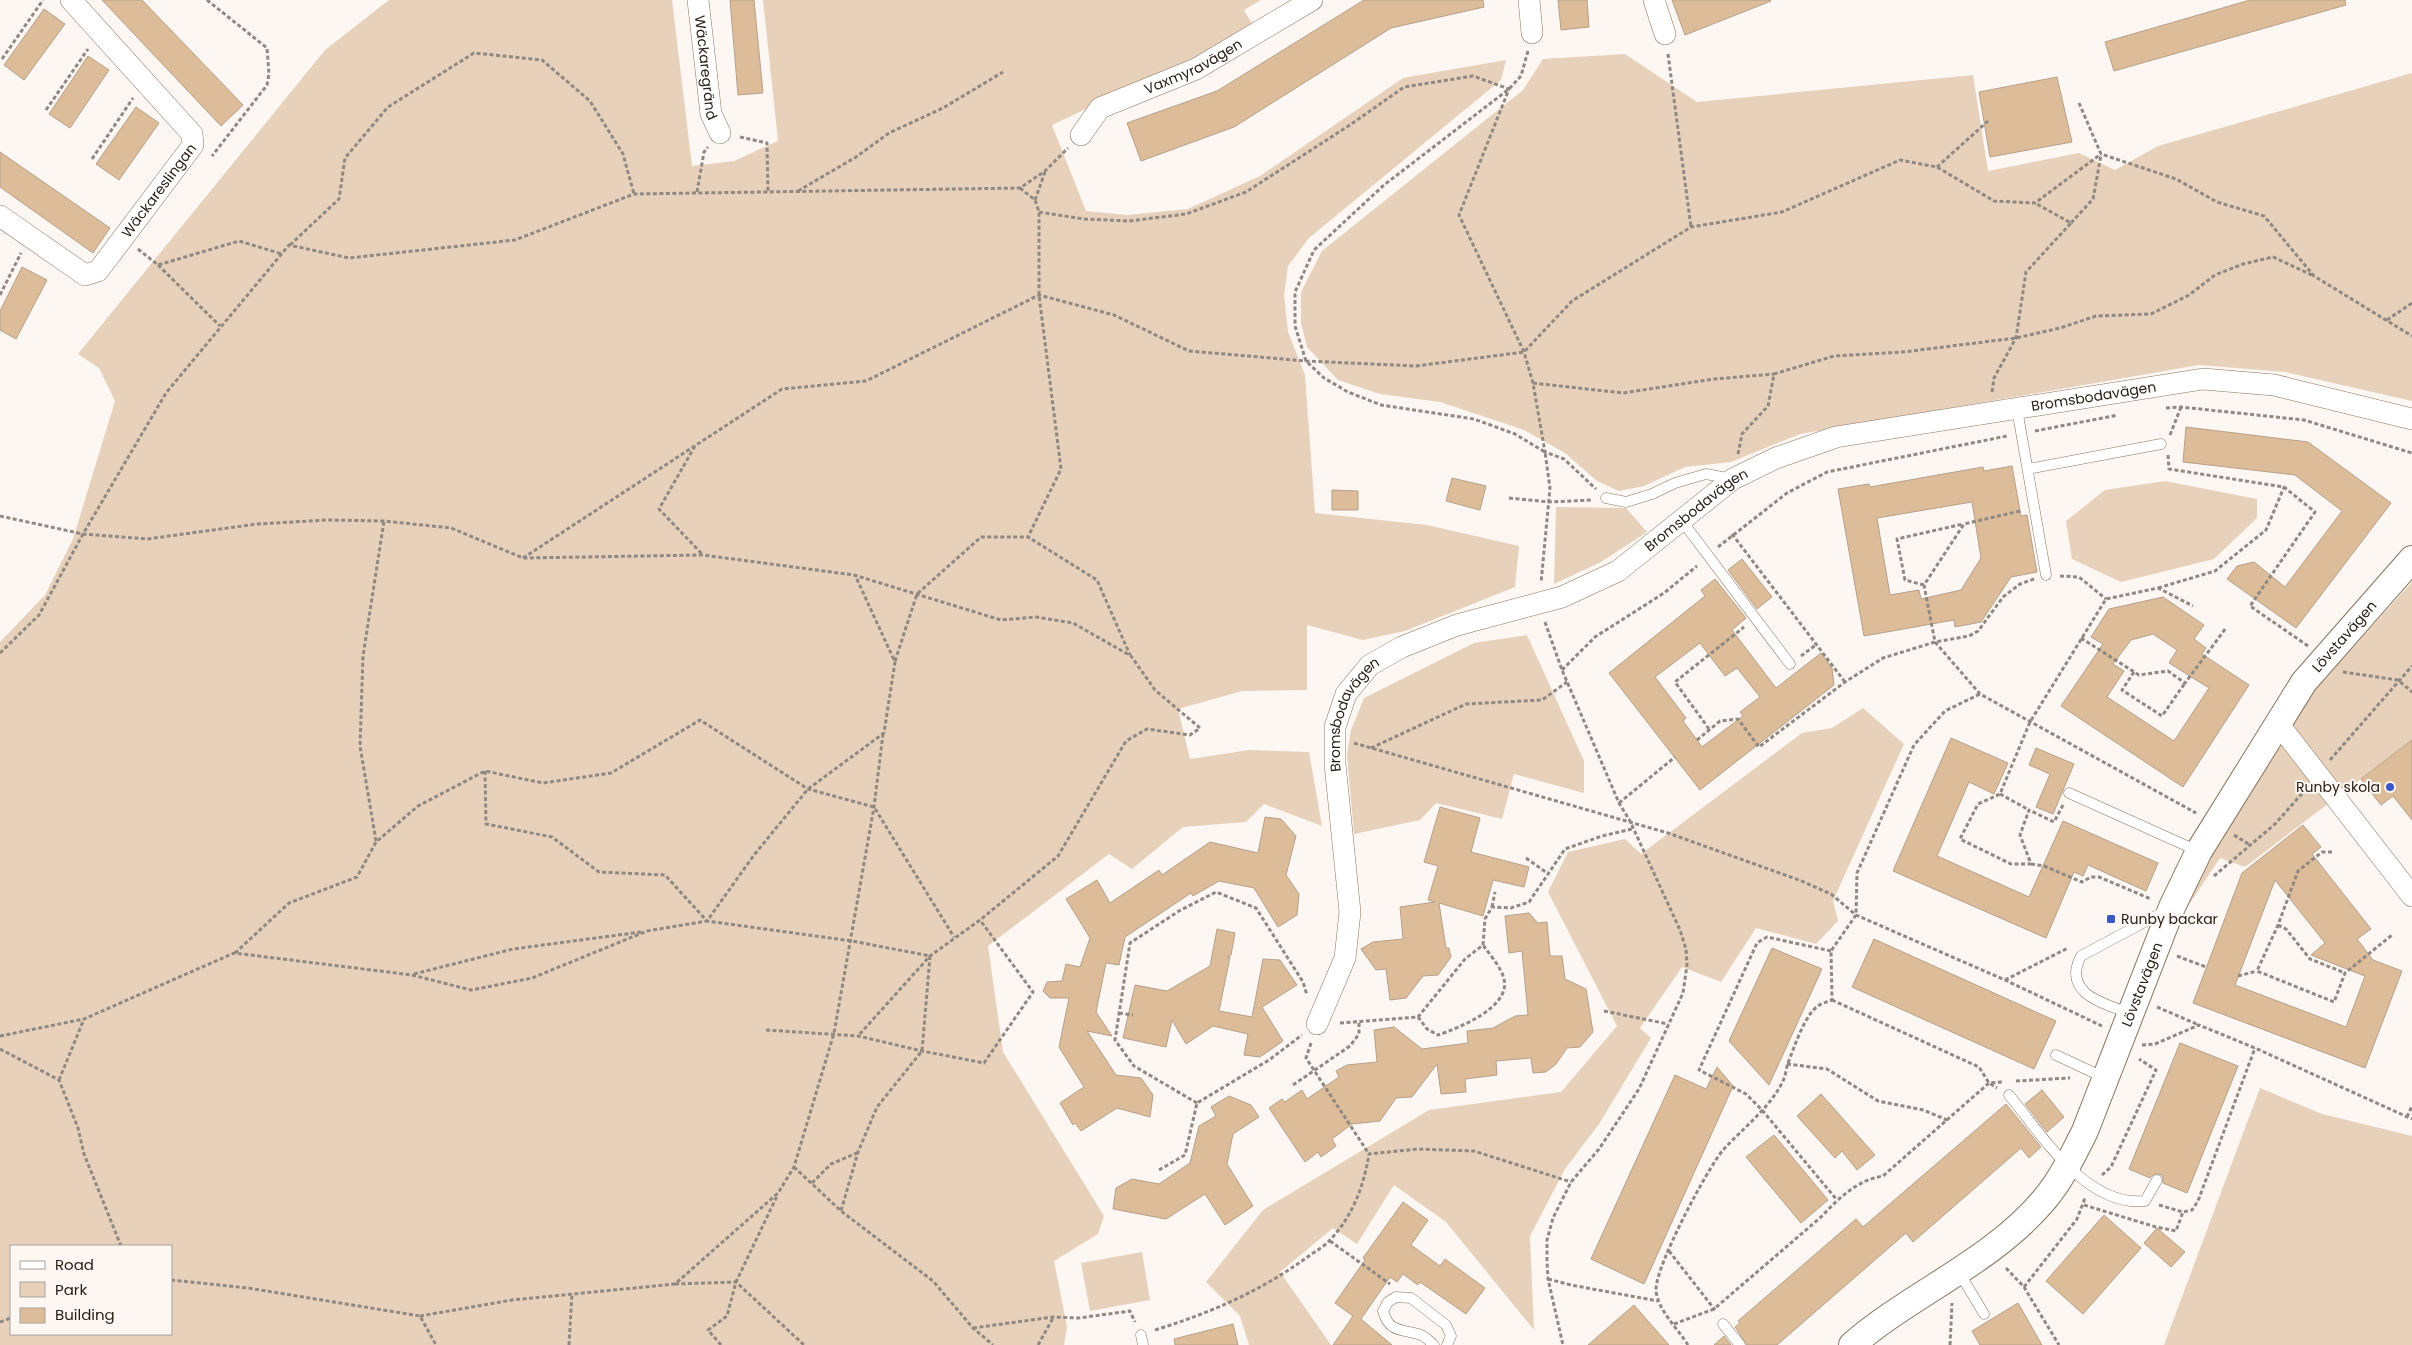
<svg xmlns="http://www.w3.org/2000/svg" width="2412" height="1345" font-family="Poppins,sans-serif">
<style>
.green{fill:#e7d1bb;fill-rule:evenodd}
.building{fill:#ddbc9a;stroke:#b6a08a;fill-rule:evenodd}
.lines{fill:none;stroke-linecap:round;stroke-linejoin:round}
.service-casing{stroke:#89745f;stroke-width:11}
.minor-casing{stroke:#89745f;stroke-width:22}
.tertiary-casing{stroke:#89745f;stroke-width:28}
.path{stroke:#8f8982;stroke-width:3;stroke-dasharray:4 2.5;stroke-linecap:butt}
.service{stroke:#fff;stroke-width:10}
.minor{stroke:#fff;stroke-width:21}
.tertiary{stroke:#fff;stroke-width:26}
.poi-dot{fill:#3c57c9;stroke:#fcf7f2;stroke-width:2}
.labels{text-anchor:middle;stroke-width:4;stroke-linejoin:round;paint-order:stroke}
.street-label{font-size:14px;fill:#292118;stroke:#fcf7f2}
.poi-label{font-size:14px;fill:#292118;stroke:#fcf7f2;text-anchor:end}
</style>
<rect width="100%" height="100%" fill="#fcf7f2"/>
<!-- green -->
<path class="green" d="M389,0H672L692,166L734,161L778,141L763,0H1261L1244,10L1252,24L1192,59L1052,125L1086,211L1127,215L1188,209L1260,176L1403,78L1506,60L1501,80L1309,238L1288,266L1284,295L1288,332L1305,375L1315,513L1427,525L1519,546L1515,587L1405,631L1363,640L1307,625V690L1242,691L1178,709L1190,759L1249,750L1309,752L1322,826L1264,804L1246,822L1183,827L1132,869L1109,854L988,946L1003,1052L1104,1216L1098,1234L1054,1261L1067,1327L1064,1345H0V642L45,595L73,539L115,401L99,368L78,354L325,50ZM11,1246H171V1334H11Z
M1625,54L1697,102L1973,75L1988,171L2079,153L2115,170L2158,146L2412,73V401L2285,372L2199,365L1800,434L1731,462L1685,467L1644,486L1619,491L1597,481L1565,453L1524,430L1440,402L1380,394L1338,380L1307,347L1301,323V292L1322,251L1523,90L1543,59Z
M2165,481L2257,499V518L2214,559L2121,582L2072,559L2066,521L2105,490Z
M1556,507L1626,508L1647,532L1601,562L1554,584Z
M2412,582V740L2245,867L2220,858L2188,906H2186L2206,860L2310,695Z
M1527,635L1584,761V793L1514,774L1502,819L1436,803L1420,820L1354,834L1347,755L1351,730L1364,698L1474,643Z
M1863,708L1904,744L1833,901L1838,921L1816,944L1756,928L1721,982L1682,967L1640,1028L1651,1038L1599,1124L1565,1169L1530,1236L1534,1330L1446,1222L1394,1185L1357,1244L1333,1228L1280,1272L1331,1345H1249L1240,1316L1206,1282L1263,1210L1429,1110L1561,1092L1617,1026L1548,892L1568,852L1625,839L1641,854L1802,733L1832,728Z
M2260,1088L2322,1114L2412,1136V1345H2164Z
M1142,1252L1150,1300L1090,1311L1081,1263Z"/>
<!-- building -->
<path class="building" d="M102,0H142L243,105L221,126Z
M730,0H754L763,93L738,95Z
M1364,0H1483L1484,7L1391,28L1234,127L1141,161L1127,123L1217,91Z
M1558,0H1587L1589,27L1561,30Z
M1672,0H1770L1771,1L1685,35Z
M2250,0H2345L2346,5L2114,71L2105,42Z
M44,9L65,24L24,80L4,65Z
M88,56L109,70L70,128L49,114Z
M2057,77L2072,142L1990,157L1979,92Z
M136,107L159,123L119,180L96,164Z
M0,152L110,228L93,253L0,187Z
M22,267L47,280L16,339L0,330V311Z
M2186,427L2308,442L2391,503L2296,628L2227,579L2237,566L2254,562L2285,587L2342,511L2295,475L2183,462Z
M2012,466L2021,516L2027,515L2037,572L2011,577L1981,622L1955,627L1954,620L1864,636L1838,489L1869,484L1870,487L1983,467L1984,471ZM1972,502L1981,558L1961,590L1921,599L1919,590L1890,595L1877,518Z
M1452,478L1486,486L1480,510L1446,501Z
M1332,490L1358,491V510H1332Z
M1742,559L1772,597L1757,609L1728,570Z
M1715,579L1746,618L1732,630L1776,688L1821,653L1832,668L1834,685L1700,790L1609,673L1705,596L1701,590ZM1700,643L1725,676L1737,668L1760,697L1740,712L1743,716L1702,747L1683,721L1686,718L1655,677Z
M2163,597L2204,625L2194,639L2206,648L2202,654L2249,685L2183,787L2061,706L2103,644L2091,637L2109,609ZM2153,634L2177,650L2169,663L2209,688L2174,741L2107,697L2124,671L2113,664L2131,640Z
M1951,738L2008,763L1994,794L1969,782L1937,856L2029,897L2063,821L2158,863L2146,891L2088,865L2083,876L2074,872L2046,938L1893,871Z
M2412,740V820L2393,796L2381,805L2361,779Z
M2036,748L2074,764L2053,814L2036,807L2050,774L2029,765Z
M1440,807L1480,818L1471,852L1529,867L1524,887L1493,880L1483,916L1439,903L1446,948H1449L1451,957L1438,975L1423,976L1406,998L1390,1000L1386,969L1376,970L1361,949L1373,942L1403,939L1400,907L1435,902L1428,900L1438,866L1424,862Z
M1265,817L1281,819L1296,836L1286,875L1299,894L1297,915L1278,927L1254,888L1219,881L1193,896L1191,893L1125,937L1119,965L1106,963L1096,1012L1112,1036L1087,1031L1116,1075L1141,1078L1153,1095L1150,1117L1117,1108L1081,1131L1075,1123L1073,1125L1060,1103L1084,1087L1059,1047L1069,998H1050L1043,991L1047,982L1062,981L1066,964L1080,967L1090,938L1066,899L1097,880L1110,903L1159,870L1162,875L1210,842L1258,853Z
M2303,825L2321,847L2312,854L2371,929L2357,939L2373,960L2402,971L2365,1068L2193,1003L2242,873ZM2275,880L2325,943L2311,955L2365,976L2346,1027L2235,985Z
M1529,913L1538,923L1547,922L1550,956H1562L1565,979L1586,989L1593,1032L1580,1047L1567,1048L1556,1064L1546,1072L1533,1073L1531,1058L1496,1061L1497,1075L1465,1079L1466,1092L1441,1094L1437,1064L1412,1097L1396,1098L1380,1121L1352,1124L1332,1139L1336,1146L1321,1157L1318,1152L1305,1162L1269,1108L1282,1099L1285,1102L1302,1090L1307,1099L1339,1077L1336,1071L1347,1065L1377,1062L1374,1030L1394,1027L1422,1049L1468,1043L1467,1031L1493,1028L1515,1016L1528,1015L1522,951L1509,953L1505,916Z
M1217,929L1235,933L1231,955L1227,957H1230L1219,1011L1252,1017L1263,959L1280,960L1297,985L1262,1007L1283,1041L1260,1057L1244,1055L1248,1034L1213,1026L1186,1044L1172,1020L1166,1047L1123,1038L1135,985L1167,991L1210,966Z
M1874,939L2056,1021L2034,1069L1852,987Z
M1772,948L1822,969L1769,1085L1729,1041Z
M2180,1043L2238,1066L2187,1193L2163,1183V1177L2160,1174H2154L2150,1178L2129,1169Z
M1717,1067L1733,1086L1644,1284L1591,1259L1675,1075L1706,1089Z
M2042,1090L2064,1117L2047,1132L2025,1104Z
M1821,1094L1875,1155L1857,1170L1842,1151L1835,1158L1797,1116Z
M1229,1096L1251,1105L1259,1117L1233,1134L1227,1164L1253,1206L1225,1225L1205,1194L1166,1219L1113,1209L1116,1188L1132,1179L1159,1184L1190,1163L1199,1126L1216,1116L1211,1107Z
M2006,1104L2041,1147L2029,1158L2021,1148L1913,1242L1906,1233L1777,1345H1747L1735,1327L1740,1323L1738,1321L1856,1219L1863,1227Z
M1774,1135L1828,1200L1801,1223L1746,1157Z
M1403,1202L1428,1220L1411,1245L1440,1266L1445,1259L1485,1288L1466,1314L1420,1282L1418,1285L1403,1274L1397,1282L1390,1277L1361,1319L1392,1345H1333L1353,1316L1335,1303L1365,1260L1363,1258Z
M2104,1215L2141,1248L2083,1314L2046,1281Z
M2157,1228L2185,1252L2171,1267L2144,1243Z
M2018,1303L2042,1345H1980L1972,1331Z
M1634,1305L1669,1345H1588Z
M1233,1324L1238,1345H1175L1174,1339Z
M1724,1336L1731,1345H1714Z"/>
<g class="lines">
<defs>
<path id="service" d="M2017,409L2046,575
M2028,469L2161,444
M1606,498L1626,502L1652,494L1675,483L1706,474L1732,479
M1682,521L1790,664
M2069,793L2198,851
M2129,1013C2102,1003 2062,993 2081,956L2165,911
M2056,1055L2105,1078
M2009,1095C2042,1135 2086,1207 2145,1201L2157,1180
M1959,1272L1984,1314
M1723,1324L1740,1345
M1141,1335L1143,1345
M1434,1345C1429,1341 1424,1335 1418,1334C1400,1329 1389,1332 1383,1311L1388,1302L1396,1297L1411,1298L1446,1325L1451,1336L1447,1345"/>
<g id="minor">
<path id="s1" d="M698,0L711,114L720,133"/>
<path d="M1529,0L1532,33"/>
<path d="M1654,0L1665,34"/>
<path id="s2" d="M1081,135L1100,108L1196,69L1312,0"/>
<path id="s3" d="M0,216L85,275L98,271L193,145L192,134L71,0"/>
<path d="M2277,722L2412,896"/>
<path id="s4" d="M1317,1024L1345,958L1350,912L1335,764V727L1346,694L1370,665L1402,647L1457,625L1562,597L1618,571L1733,479L1776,458L1836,437L2203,379L2274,385L2412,419"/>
</g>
<g id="tertiary">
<path id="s5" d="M1852,1345C1912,1293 1992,1262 2044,1200C2061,1180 2073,1155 2085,1131L2172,907L2199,851L2304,682L2412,559"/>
</g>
</defs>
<!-- service casing -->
<use href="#service" class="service-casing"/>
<!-- minor casing -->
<use href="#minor" class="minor-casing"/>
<!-- tertiary casing -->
<use href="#tertiary" class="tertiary-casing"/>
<!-- path -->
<path class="path" d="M207,0L267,48L269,74L267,85L212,156
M1528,51L1521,76L1509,89L1384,185L1314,250L1295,292V326L1306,361L1324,378L1348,392L1381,405L1474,419L1515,434L1545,452L1550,488L1541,583
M1668,54L1691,227
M2,59L43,0
M2079,103L2101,154L2176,179L2217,202L2264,216L2314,276L2412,336
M46,110L88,49
M740,137L767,143L768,192
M92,159L133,98
M1937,167L1988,121
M1020,188L1035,200L1039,212V295L1061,469L1028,537L1097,580L1130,655
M798,191L856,157L889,133L943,108L1003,72
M697,192L704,152L708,147
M1035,200L1045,172
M1039,212L1084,219L1129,221L1186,214L1246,192L1350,125L1404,87L1473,76L1509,89L1459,215L1524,352L1533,383L1545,452L1564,459L1596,489
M2071,223L2093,199L2101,155
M290,245L339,199L345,158L388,107L474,53L542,60L590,101L623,154L634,194
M138,249L158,265L239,241L282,254
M158,265L220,326
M0,295L21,253
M2387,320L2412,303
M1533,383L1623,393L1714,379L1774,374
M1992,392L1994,378L2016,338L2026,272L2071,223L2035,203
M2166,408L2181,407L2304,420L2412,453
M2035,431L2118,415
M2170,435L2181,407
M695,446L659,509L703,555
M1738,454L1742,434L1768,406L1774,374L1834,356L1903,352L2016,338L2060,328L2096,316L2151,314L2189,295L2215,275L2243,264L2273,257L2314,276
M2168,455L2169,469L2284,487L2315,512L2250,606L2308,646
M1509,498L1549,502L1593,500
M2020,511L1964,524L1924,585L1935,642L1980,694L2196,813
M0,516L83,534L147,539L257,524L327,520L384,521L451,528L523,558L703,555L854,575L1001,620L1036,617L1073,623L1131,656L1155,690L1200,728L1190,735L1147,729L1126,741L1058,856L980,920L930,956L858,1036
M1732,534L1845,682
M1718,547L1787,493L1827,472L2007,436
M523,558L782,389L866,381L1039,295L1114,315L1189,351L1306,361L1416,366L1524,352L1572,301L1691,227L1782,212L1900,160L1937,167L1994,201L2035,203L2101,154
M2060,576L2079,577L2106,599
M1924,585L1905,580L1897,539L1963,524
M2158,588L2215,571L2266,530L2284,487
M1545,622L1562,670L1619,803L1630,821L1680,930L1686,949L1687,965L1683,993L1639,1089L1599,1149L1571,1182L1553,1218L1547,1240V1261L1548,1279L1563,1345
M2081,638L2139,675L2168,671L2185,683L2226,628
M0,653L39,615L83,534L166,393L289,245L349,258L515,240L634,194L1020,188L1045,171L1068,148
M1801,656L1817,644
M895,661L917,594L981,537H1028
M1562,670L1595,637L1664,593L1697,566
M2134,672L2122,690L2162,716L2185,683
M2343,672L2398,680L2412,692
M1709,729L1675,682L1744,627
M1697,740L1720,721L1738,719L1759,747L1845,682L1883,658L1935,642L1969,636L1978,631L2003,597L2020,584L2034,579
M1354,743L1668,833L1799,880L1831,894L1856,915L2005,980L2102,1026
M1371,748L1466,704L1542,700L1567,682
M2330,760L2412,666
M485,771L486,824L552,837L599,872L665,875L707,921L852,941L930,956L922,1051L877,1107L858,1152L841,1211
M2000,794L2029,810
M1619,803L1675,757
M2063,805L2054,822L2029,810L2020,835L2031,864H2011L1960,839L1978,804L2000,794L2030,722L2106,599L2158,588L2193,606
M2234,835L2250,845
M376,841L360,746L363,656L384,521
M2332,852H2322L2298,871L2278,925L2257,971L2334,1002L2345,973L2392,935
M1526,858L1547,873
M2031,864L2044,866L2082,882L2091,877H2099L2151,899
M2214,876L2275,824L2306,789
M1492,907L1495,892
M2278,925L2286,929L2310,959L2345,973
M1831,951L1767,937L1757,943L1699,1070L1746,1094L1762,1110L1837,1200
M235,953L289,903L357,877L376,842L418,806L485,771L543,783L611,773L700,720L808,789L874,807L954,937
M2177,956L2206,967
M414,974L513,949L641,932
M2238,976L2257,971
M2005,980L2068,948
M1832,1000L1979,1067L1989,1083L1997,1088
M2157,1007L2199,1025
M1604,1011L1668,1024
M1119,1013L1133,1015
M1418,1017L1427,1029L1438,1035C1459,1028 1511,1007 1504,979C1501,967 1490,955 1483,945
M1340,1023L1418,1017L1465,959L1483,945L1485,919L1492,907L1511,908L1529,902L1565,849L1602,836L1632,829
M766,1030L858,1036L922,1051L984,1063L1033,992L980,920
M0,1036L84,1019L234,953L412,975L471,990L532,978L647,931L707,921L754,855L808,789L884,733L895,662L855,575
M1311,1043L1306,1058L1369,1154
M2142,1045L2155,1044L2199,1025L2255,1048L2412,1119
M0,1049L59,1080L78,1128L84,1154L121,1246
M1787,1064L1827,1069L1878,1101L1923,1110L1947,1120
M59,1080L84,1019
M2016,1081L2070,1078
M1293,1085L1350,1046L1359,1034V1021
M1197,1103L1134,1066L1115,1040L1130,943L1179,911L1216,892L1256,908L1303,982L1307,995
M2407,1117L2412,1106
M794,1167L841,1211L933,1281L973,1328L993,1345
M1159,1170L1185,1155L1197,1103L1269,1060L1302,1035
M2102,1175L2111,1167L2156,1070L2139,1059
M812,1183L831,1164L857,1153
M2084,1205L2156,1227L2176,1231L2183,1212L2192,1210L2198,1201L2255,1048
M2159,1205L2183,1212
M1330,1241L1390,1284
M1669,1251L1715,1310
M2006,1268L2024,1287L2059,1345
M1548,1279L1571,1285L1658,1301
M171,1280L248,1288L420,1316L436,1345
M675,1284L736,1282L804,1345
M2024,1287L2077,1219L2085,1198
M420,1316L512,1300L675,1284L778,1193L794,1167L834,1033L874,807L883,734
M0,1322L11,1318
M1674,1324L1714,1309L1821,1217C1839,1198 1857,1180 1883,1176L1989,1083L2002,1082
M973,1328L1053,1317L1079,1318L1130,1311L1135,1322
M1155,1330C1210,1313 1259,1292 1306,1258C1314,1252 1324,1247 1330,1240C1353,1216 1364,1185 1369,1154L1418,1149L1474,1151L1571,1182
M569,1345L572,1293
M721,1345L708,1330L727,1316L736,1282L777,1196
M1038,1345L1053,1318
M1688,1345C1678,1329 1657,1309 1656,1290C1655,1267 1707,1169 1723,1150C1743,1128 1770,1108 1783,1081C1786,1075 1786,1068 1788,1063C1794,1048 1805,1014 1818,1006C1822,1003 1827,1002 1832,1000L1831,951L1856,915L1857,873L1914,745L1945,711L1980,694
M1950,1345L1952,1303"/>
<!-- service -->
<use href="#service" class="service"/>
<!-- minor -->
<use href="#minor" class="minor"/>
<!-- tertiary -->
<use href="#tertiary" class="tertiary"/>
</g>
<!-- markers -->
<g class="poi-dot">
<circle cx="2390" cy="787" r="5"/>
<rect x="2106" y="914" width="10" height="10" rx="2.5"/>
</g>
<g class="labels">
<!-- street labels -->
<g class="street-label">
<text dy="5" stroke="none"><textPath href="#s2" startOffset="135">Vaxmyravägen</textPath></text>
<text dy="5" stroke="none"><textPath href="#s1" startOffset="68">Wäckaregränd</textPath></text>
<text dy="5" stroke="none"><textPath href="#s3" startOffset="218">Wäckareslingan</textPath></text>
<text dy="5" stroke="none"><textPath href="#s4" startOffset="1162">Bromsbodavägen</textPath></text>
<text dy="5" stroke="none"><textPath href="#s4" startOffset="742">Bromsbodavägen</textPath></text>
<text dy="5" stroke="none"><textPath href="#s5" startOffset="884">Lövstavägen</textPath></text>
<text dy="5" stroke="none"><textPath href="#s4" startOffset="322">Bromsbodavägen</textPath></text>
<text dy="5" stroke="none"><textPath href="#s5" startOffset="479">Lövstavägen</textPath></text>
</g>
<!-- poi labels -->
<g class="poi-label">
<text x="2380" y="792">Runby skola</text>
<text x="2121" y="924" text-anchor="start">Runby backar</text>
</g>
</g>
<!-- legend -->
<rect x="10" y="1245" width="162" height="90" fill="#fcf7f2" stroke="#a8a19b"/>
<rect x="20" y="1261" width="25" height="8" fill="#ffffff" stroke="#a8a19b"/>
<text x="55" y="1270" font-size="15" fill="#292118">Road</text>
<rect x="20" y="1282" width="25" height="15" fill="#e7d1bb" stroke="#a8a19b"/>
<text x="55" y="1295" font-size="15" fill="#292118">Park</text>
<rect x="20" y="1308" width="25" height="15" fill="#ddbc9a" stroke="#a8a19b"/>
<text x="55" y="1320" font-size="15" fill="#292118">Building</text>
</svg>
